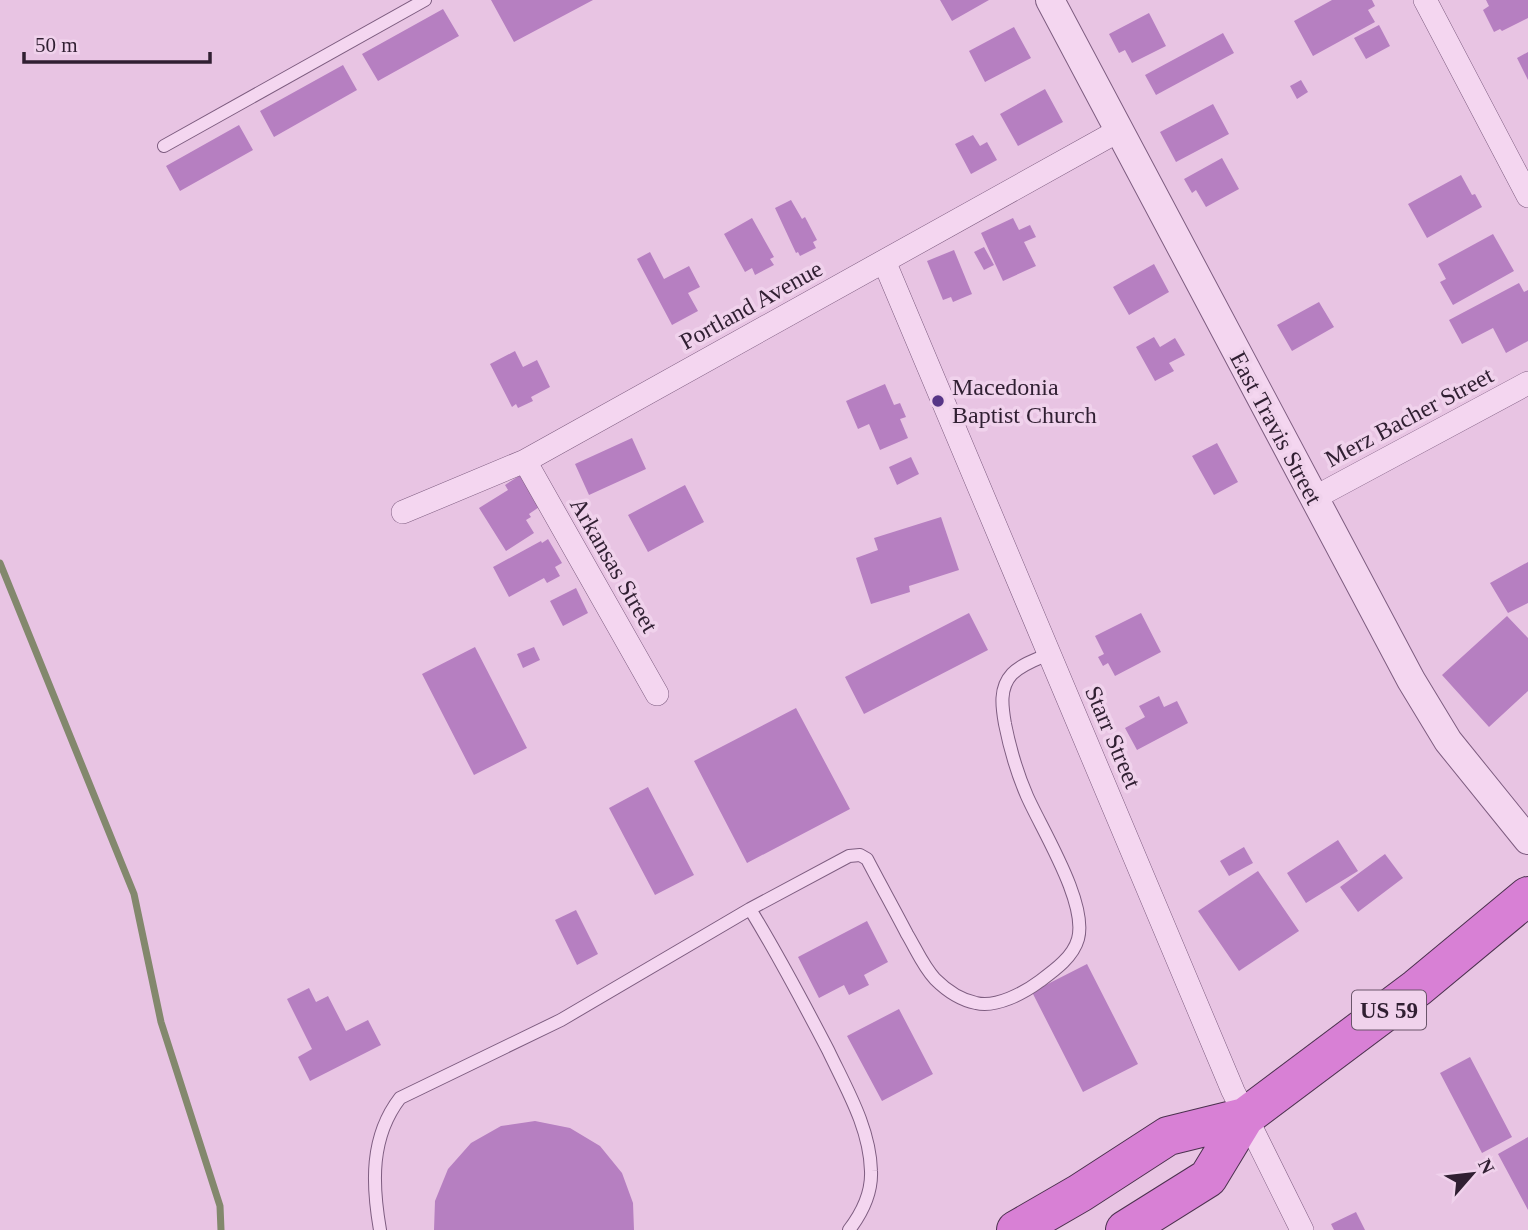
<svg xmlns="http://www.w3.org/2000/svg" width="1528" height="1230" font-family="'Times New Roman',serif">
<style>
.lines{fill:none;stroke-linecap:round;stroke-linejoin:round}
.stream{stroke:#83886d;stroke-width:7}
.building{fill:#b67fc1}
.service-casing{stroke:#7e5d80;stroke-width:14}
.minor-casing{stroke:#7e5d80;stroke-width:24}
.tertiary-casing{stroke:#7e5d80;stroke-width:30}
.trunk-casing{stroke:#4b304e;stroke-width:40}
.service{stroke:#f4d6f0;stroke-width:12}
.minor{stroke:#f4d6f0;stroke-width:23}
.tertiary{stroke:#f4d6f0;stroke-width:28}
.trunk{stroke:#d880d5;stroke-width:38}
.poi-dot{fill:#573587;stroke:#f0d2ec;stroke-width:2.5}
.labels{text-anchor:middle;stroke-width:7;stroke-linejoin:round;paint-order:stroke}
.shield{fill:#f0d2ec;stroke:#6a556a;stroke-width:2}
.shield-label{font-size:23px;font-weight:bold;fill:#301f32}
.street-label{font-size:24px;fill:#301f32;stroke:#f0d2ec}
.poi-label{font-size:24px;fill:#301f32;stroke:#f0d2ec;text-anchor:start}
</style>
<rect width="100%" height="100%" fill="#e8c4e3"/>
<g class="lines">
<!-- stream -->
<path class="stream" d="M0,563L134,894L161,1022L220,1206L221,1230"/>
</g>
<!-- building -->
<path class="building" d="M491,0H593L514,42Z
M940,0H989L952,21Z
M1332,0H1372L1375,6L1368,10L1375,22L1313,56L1294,21Z
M1486,0H1528V18L1502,31L1500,29L1494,32L1483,10L1489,6Z
M443,9L459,36L378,81L362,54Z
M1149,13L1166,46L1132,63L1125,50L1119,53L1109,34Z
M1379,25L1390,46L1366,59L1354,38Z
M1014,27L1031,58L985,82L969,51Z
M1223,33L1234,53L1156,95L1145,75Z
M1528,52V80L1517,58Z
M343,65L357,90L274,137L260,111Z
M1301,80L1308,92L1297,99L1290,86Z
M1045,89L1063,122L1018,146L1000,114Z
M1213,104L1229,134L1176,162L1160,132Z
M239,125L253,150L180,191L166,166Z
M973,135L980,146L987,142L997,160L971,174L955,144Z
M1222,158L1239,189L1206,207L1196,190L1192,193L1184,179Z
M1461,175L1472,195L1475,194L1482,207L1427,238L1408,204Z
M791,200L802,219L805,217L817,240L813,242L816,248L800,256L798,252L796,253L775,208Z
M752,218L774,257L770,259L774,265L755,275L752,268L745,272L724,234Z
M1013,218L1019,230L1030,225L1036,237L1024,242L1036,266L1003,281L981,233Z
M1493,234L1514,271L1453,305L1440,282L1446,279L1438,264Z
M984,247L994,265L984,270L974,252Z
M954,250L972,294L953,302L951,297L943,300L927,261Z
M650,252L664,279L689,266L700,287L688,293L698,311L672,325L637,259Z
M1154,264L1169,292L1129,315L1113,287Z
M1519,283L1524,292L1528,290V341L1506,353L1493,328L1462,344L1449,320Z
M1319,302L1334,327L1292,351L1277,325Z
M1154,337L1160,347L1175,338L1185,355L1169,363L1174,371L1155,381L1136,347Z
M515,351L523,367L537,360L550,387L531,397L533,401L518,408L516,404L512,407L490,364Z
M885,384L894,405L900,403L906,417L900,419L908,438L880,450L869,424L858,429L846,401Z
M632,438L646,469L589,495L575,464Z
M1217,443L1238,482L1214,495L1192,456Z
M911,457L919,474L897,485L889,467Z
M525,472L545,503L529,514L531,517L526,520L534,533L506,551L479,508L508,490L505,485Z
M685,485L704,522L648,552L628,515Z
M941,517L959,570L909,586L910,592L871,604L856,558L878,550L874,538Z
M548,539L562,563L555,567L560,576L547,583L544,578L509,597L493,567L541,541L542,543Z
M1528,562V603L1508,613L1490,583Z
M576,588L588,613L563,626L550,601Z
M969,613L988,650L864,714L845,677Z
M1141,613L1161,652L1115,676L1108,663L1103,666L1098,657L1104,654L1095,636Z
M1507,616L1528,638V691L1489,727L1442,675Z
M475,647L527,748L474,775L422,674Z
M534,647L540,660L523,668L517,654Z
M1159,696L1164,707L1177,701L1188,723L1137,750L1125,728L1145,717L1139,706Z
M796,708L850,809L747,863L694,761Z
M648,787L694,875L655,895L609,808Z
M1338,840L1358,871L1306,903L1287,873Z
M1244,847L1253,863L1229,876L1220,861Z
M1385,854L1403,878L1358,912L1340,887Z
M1258,871L1299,931L1239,971L1198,911Z
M576,910L598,954L577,965L555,920Z
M867,921L888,962L864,975L869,985L849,995L844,985L819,998L798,957Z
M1087,964L1138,1064L1083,1092L1032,992Z
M309,988L316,1002L328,996L346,1031L368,1020L381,1045L310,1081L298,1057L312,1049L287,999Z
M899,1009L933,1074L882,1101L847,1036Z
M1470,1057L1512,1137L1482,1153L1440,1073Z
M535,1121L570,1128L600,1146L622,1173L633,1203L634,1230H434L435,1201L448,1169L471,1143L501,1126Z
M1528,1137V1210L1498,1154Z
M1356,1212L1365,1230H1334L1331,1224Z"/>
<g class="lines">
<defs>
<path id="service" d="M164,146L425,0
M380,1230C372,1184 370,1137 400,1098L561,1020L750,909
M849,1230C862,1213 872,1193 871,1171C870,1128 846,1088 828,1050C803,1002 778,955 750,909L849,856L860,855L867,859C880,884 894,909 907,934C916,949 923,966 935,979C946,990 961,1000 976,1003C996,1008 1024,993 1040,981C1055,970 1073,957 1078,939C1088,903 1042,830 1027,796C1017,773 1010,749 1005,724C1002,707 999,688 1012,674C1022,664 1037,659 1049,654"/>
<path id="minor" d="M1425,0L1528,196
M884,261L1233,1091L1302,1230
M525,461L657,694
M1314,498L1528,383
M403,512L525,461L1118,131"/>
<path id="tertiary" d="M1050,0L1411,680L1448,741L1528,840"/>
<path id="trunk" d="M1016,1230L1080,1193L1168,1136L1245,1117L1417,988L1528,896
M1125,1230L1208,1178L1245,1117"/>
</defs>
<!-- service casing -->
<use href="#service" class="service-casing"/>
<!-- minor casing -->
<use href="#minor" class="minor-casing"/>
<!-- tertiary casing -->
<use href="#tertiary" class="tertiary-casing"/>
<!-- trunk casing -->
<use href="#trunk" class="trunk-casing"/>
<!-- service -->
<use href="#service" class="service"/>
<!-- minor -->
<use href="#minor" class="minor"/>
<!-- tertiary -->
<use href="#tertiary" class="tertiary"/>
<!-- trunk -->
<use href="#trunk" class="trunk"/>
</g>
<!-- markers -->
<circle class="poi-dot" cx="938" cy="401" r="7"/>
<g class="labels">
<!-- shield labels -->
<rect class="shield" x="1352" y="990.5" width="74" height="39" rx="5"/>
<g class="shield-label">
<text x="1389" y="1018">US 59</text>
</g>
<!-- street labels -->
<g class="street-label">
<text transform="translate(751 305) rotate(-29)" y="8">Portland Avenue</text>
<text transform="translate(1409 417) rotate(-28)" y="8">Merz Bacher Street</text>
<text transform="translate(1276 428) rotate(62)" y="8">East Travis Street</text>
<text transform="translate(614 565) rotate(60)" y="8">Arkansas Street</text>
<text transform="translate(1113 737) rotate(67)" y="8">Starr Street</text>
</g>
<!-- poi labels -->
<g class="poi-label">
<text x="952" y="395">Macedonia<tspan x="952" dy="28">Baptist Church</tspan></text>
</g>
</g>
<!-- north arrow -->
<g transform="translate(1472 1174) rotate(62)" stroke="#f0d2ec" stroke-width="5" paint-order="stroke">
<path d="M0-5L12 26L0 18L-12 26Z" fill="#301f32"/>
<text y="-10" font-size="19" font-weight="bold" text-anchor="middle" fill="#301f32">N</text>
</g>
<!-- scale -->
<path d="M24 52v10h186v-10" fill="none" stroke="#301f32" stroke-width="3.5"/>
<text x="35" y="52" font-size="21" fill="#301f32" stroke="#f0d2ec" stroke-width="5" paint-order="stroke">50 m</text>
</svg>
